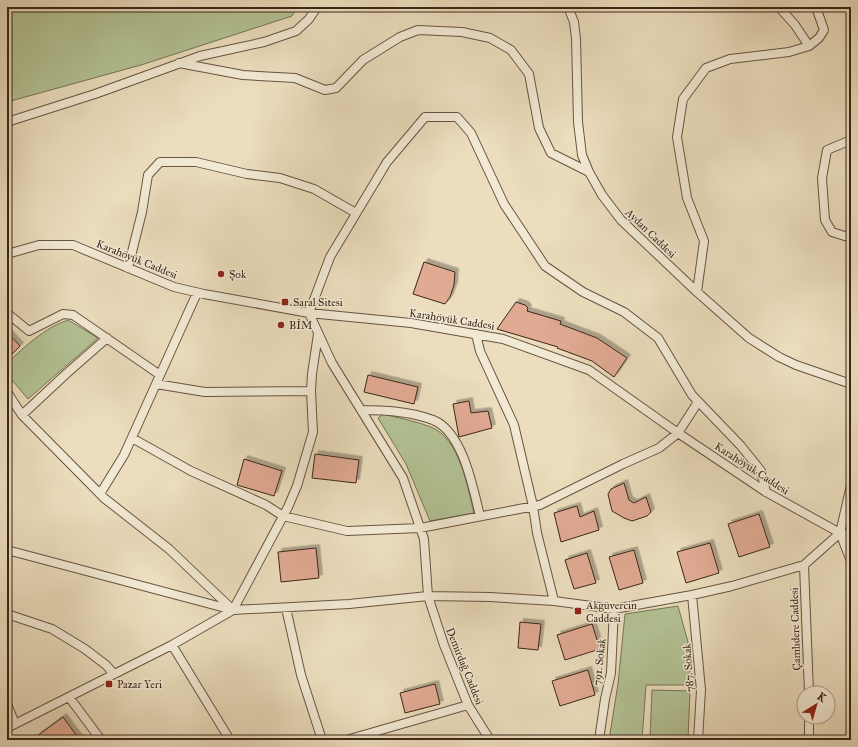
<svg xmlns="http://www.w3.org/2000/svg" width="858" height="747" font-family="'IM FELL Great Primer',serif">
<style>
.green{fill:#b3c294;stroke:#777456}
.building{fill:#e1aa93;stroke:#3b2618;filter:url(#shadow)}
.lines{fill:none;stroke-linecap:round;stroke-linejoin:round}
.minor-casing{stroke:#675441;stroke-width:10}
.minor{stroke:#f2e9d4;stroke-width:8}
.poi-dot{fill:#8f2418;stroke:#f2e9d4;stroke-width:1.5}
.labels{text-anchor:middle;stroke-width:3;stroke-linejoin:round;paint-order:stroke}
.street-label{font-size:11px;fill:#3b2618;stroke:#f2e9d4}
.poi-label{font-size:11px;fill:#3b2618;stroke:#f2e9d4;text-anchor:start}
</style>
<defs>
<filter id="shadow"><feDropShadow dx="3.5" dy="-3.5" stdDeviation="0" flood-color="#0004"/></filter>
</defs>
<rect width="100%" height="100%" fill="#ebddbd"/>
<filter id="stains"><feTurbulence type="fractalNoise" baseFrequency=".005" numOctaves="4"/><feColorMatrix values="0 0 0 0 .2 0 0 0 0 .09 0 0 0 0 .02 0 0 0 .5 -.17"/></filter>
<radialGradient id="worn" r=".72"><stop offset=".6" stop-color="#630" stop-opacity="0"/><stop offset="1" stop-color="#630" stop-opacity=".3"/></radialGradient>
<!-- green -->
<path class="green" d="M7,7H297L292,16L141,65L7,102Z
M68,320L98,338L28,399L7,374V363C26,346 44,328 68,320Z
M383,414C398,418 416,421 431,427C460,439 467,486 474,513L430,521L406,464L378,418Z
M678,606L688,642L691,685H646L642,740H609L618,684L625,614Z
M652,690L690,691L688,740H650Z"/>
<!-- building -->
<path class="building" d="M424,262L455,272L454,285L450,297L445,304L413,294Z
M516,302L525,305L528,308L527,311L561,321L560,324L597,338L627,358L614,377L592,361L557,348L558,347L497,329Z
M7,332L20,346L7,359Z
M368,375L418,387L414,404L364,392Z
M469,401L471,413L488,411L492,428L459,437L453,404Z
M315,454L359,460L356,483L312,478Z
M244,459L282,471L274,496L237,485Z
M624,483L629,500L634,503L646,497L651,512L647,516L632,521L624,518L612,511L608,494L611,489Z
M577,506L580,517L594,511L599,530L561,542L554,513Z
M759,514L770,547L739,557L728,524Z
M710,543L719,573L686,583L677,552Z
M316,548L319,578L281,582L278,552Z
M634,550L643,583L619,590L609,557Z
M587,553L596,583L574,589L565,560Z
M520,622L541,624L538,650L518,648Z
M592,624L600,649L565,660L557,635Z
M588,670L595,695L560,706L552,681Z
M435,684L440,704L405,713L400,693Z
M63,717L80,740H41L37,736Z"/>
<g class="lines">
<defs>
<path id="minor" d="M568,7L574,22L576,39L578,122L582,155L589,172L602,195L621,220L697,292L749,338L779,357L796,365L851,384
M779,7L795,25L809,46
M179,63L243,75L295,78L325,90L336,88L363,60L400,37L418,30L462,32L490,38L511,50L529,74L539,128L551,153L589,172
M7,122L95,94L200,56L264,42L296,31L309,19L317,7
M851,140L827,150L822,178L825,220L832,232L851,238
M7,254L39,245H73L174,287L204,294L309,313L411,323L503,339L589,370L678,433L766,492L840,533L851,535
M128,268L142,212L148,175L160,162H196L247,174L280,178L314,189L356,213
M697,292L704,241L687,198L677,137L683,99L706,68L730,59L789,52L809,46L819,38L824,30L816,7
M7,313L29,331L63,314L73,315L160,375
M476,334L480,351L514,425L533,506L537,533L554,601
M156,384L205,392L311,391
M7,392L22,415L104,498L169,549L232,609
M361,410C384,410 410,411 433,420C463,432 473,488 480,516
M22,415L66,374L107,338
M132,438L191,471L266,505L283,516L347,531L420,528L540,505L623,464L659,448L678,433L698,402
M100,494L124,455L197,293
M840,533L851,485
M840,533L851,561
M7,550L233,610L349,604L428,596L490,597L554,601L614,609L692,595L732,586L804,565L840,533
M804,565L809,693
M692,595L701,690L698,740
M286,608L301,675L322,740
M7,614L52,629L85,649L106,665L114,674
M172,645L230,740
M69,697L101,740
M7,704L15,724
M809,717V740
M7,728L172,645L233,610L288,507L297,486L313,432L311,391L312,374L318,334
M346,740L468,705
M490,740L468,705L444,645L428,596L424,539L403,478L332,363L309,313L330,257L387,162L425,117H457L471,133L504,204L545,266L583,292L624,312L658,338L692,395L741,446L761,471L766,492
M599,740L605,699L611,673L614,609"/>
</defs>
<!-- minor casing -->
<use href="#minor" class="minor-casing"/>
<!-- minor -->
<use href="#minor" class="minor"/>
</g>
<!-- markers -->
<g class="poi-dot">
<circle cx="221" cy="274" r="4"/>
<rect x="281" y="298" width="8" height="8" rx="2"/>
<circle cx="281" cy="325" r="4"/>
<rect x="574" y="607" width="8" height="8" rx="2"/>
<rect x="105" y="680" width="8" height="8" rx="2"/>
</g>
<g class="labels">
<!-- street labels -->
<g class="street-label">
<text transform="translate(651 233) rotate(44)" y="4">Aydan Caddesi</text>
<text transform="translate(137 259) rotate(22)" y="4">Karahöyük Caddesi</text>
<text transform="translate(452 319) rotate(9)" y="4">Karahöyük Caddesi</text>
<text transform="translate(752 468) rotate(33)" y="4">Karahöyük Caddesi</text>
<text transform="translate(795 629) rotate(-92)" y="4">Çamlıdere Caddesi</text>
<text transform="translate(599 662) rotate(-84)" y="4">791. Sokak</text>
<text transform="translate(465 666) rotate(68)" y="4">Demirdağ Caddesi</text>
<text transform="translate(688 668) rotate(-94)" y="4">787. Sokak</text>
</g>
<!-- poi labels -->
<g class="poi-label">
<text x="229" y="278">Şok</text>
<text x="293" y="306">Saral Sitesi</text>
<text x="289" y="329">BİM</text>
<text x="586" y="609">Akgüvercin<tspan x="586" dy="13">Caddesi</tspan></text>
<text x="117" y="688">Pazar Yeri</text>
</g>
</g>
<!-- margin -->
<rect width="858" height="747" fill="none" stroke="#ebddbd" stroke-width="24"/>
<rect x="8" y="8" width="842" height="731" fill="none" stroke="#3b2618" stroke-width="2"/>
<rect x="12" y="12" width="834" height="723" fill="none" stroke="#3b2618"/>
<!-- north arrow -->
<g transform="translate(816 705) rotate(37)"><circle r="19" fill="#f2e9d4" stroke="#a99b89"/>
<path d="M0-3L7 15L0 10L-7 15Z" fill="#8f2418"/>
<text y="-6" font-size="11" font-weight="bold" text-anchor="middle" fill="#3b2618">K</text>
</g>
<rect width="100%" height="100%" filter="url(#stains)"/>
<rect width="100%" height="100%" fill="url(#worn)"/>
</svg>
